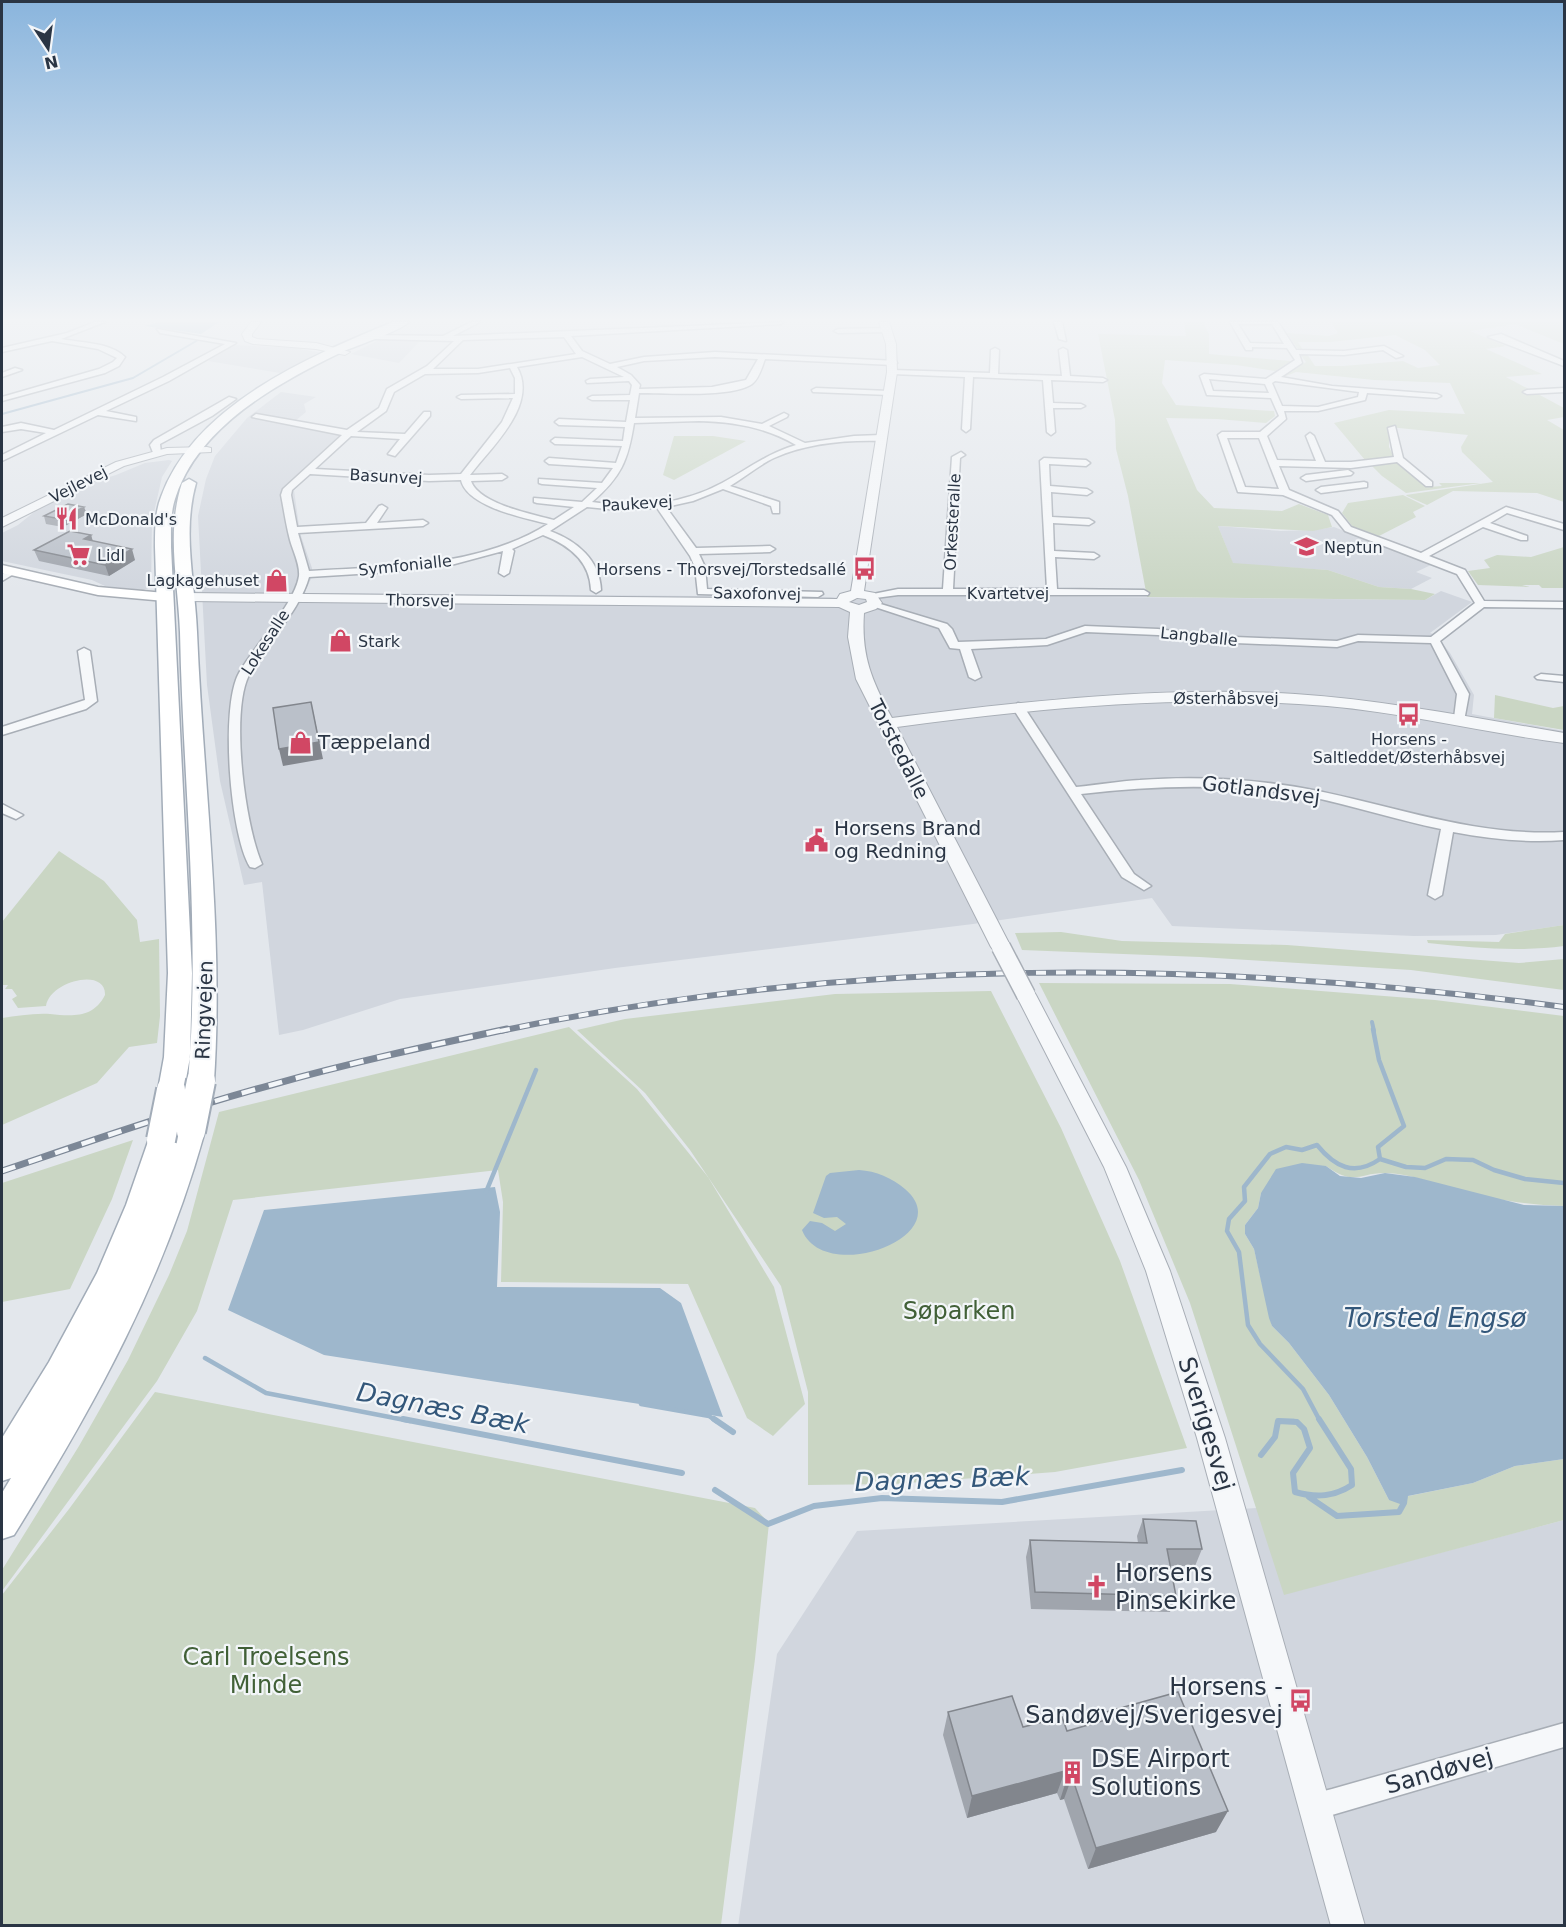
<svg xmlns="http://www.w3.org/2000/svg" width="1566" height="1927" font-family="'DejaVu Sans',sans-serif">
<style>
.built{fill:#d1d6de}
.green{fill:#cad6c4}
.water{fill:#9eb7cc}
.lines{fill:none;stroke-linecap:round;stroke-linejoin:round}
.stream-far3{stroke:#9eb7cc;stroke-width:2}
.stream-far2{stroke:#9eb7cc;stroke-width:4}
.stream-far1{stroke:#9eb7cc;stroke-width:4.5}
.stream{stroke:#9eb7cc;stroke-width:6}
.minor-casing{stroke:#a8aeb6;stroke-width:3}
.tertiary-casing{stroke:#a8aeb6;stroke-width:2}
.secondary-casing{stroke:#a8aeb6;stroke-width:3}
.primary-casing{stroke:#a2acb8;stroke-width:3}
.minor{fill:#f6f8fa;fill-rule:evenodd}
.tertiary{fill:#f6f8fa;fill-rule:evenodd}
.secondary{fill:#fff;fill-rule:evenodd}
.primary{fill:#fff;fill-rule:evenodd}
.rail-far1-casing{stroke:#7c8796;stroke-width:6}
.rail-casing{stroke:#7c8796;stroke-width:7}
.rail-far1{stroke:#f3f6f9;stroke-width:4;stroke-dasharray:10;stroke-linecap:butt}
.rail{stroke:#f3f6f9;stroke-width:4.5;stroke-dasharray:14;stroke-linecap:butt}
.tertiary-bridge-casing{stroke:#a8aeb6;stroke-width:21;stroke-linecap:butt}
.primary-bridge-casing{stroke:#a2acb8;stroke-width:32;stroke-linecap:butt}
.tertiary-bridge{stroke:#f6f8fa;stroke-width:18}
.primary-bridge{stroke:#fff;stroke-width:28}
.wall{fill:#a0a5ad}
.shaded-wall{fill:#82868d}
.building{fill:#bac0c9;stroke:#82868d;stroke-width:1.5}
.labels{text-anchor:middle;stroke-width:4.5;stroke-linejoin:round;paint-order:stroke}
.far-street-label{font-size:16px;fill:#2a3544;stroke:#f3f6f9}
.far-poi-label{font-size:16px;fill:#2a3544;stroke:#f3f6f9;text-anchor:start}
.poi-label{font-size:20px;fill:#2a3544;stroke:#f3f6f9;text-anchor:start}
.street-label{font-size:20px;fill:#2a3544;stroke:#f3f6f9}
.near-park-label{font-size:24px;fill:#416037;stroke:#f3f6f9}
.near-street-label{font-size:24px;fill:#2a3544;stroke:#f3f6f9}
.near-poi-label{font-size:24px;fill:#2a3544;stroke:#f3f6f9;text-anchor:start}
.near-water-label{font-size:26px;font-style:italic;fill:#33577a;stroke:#f3f6f9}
</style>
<rect width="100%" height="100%" fill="#e3e7ec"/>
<!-- built -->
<path class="built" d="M381,339L420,341L399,363L351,354Z
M233,345L295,348L323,353L290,368L286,374L208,361Z
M281,392L316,397L304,404L306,412L295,421L359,431L294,490L300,533L312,568V577L304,593L830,597L856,600L894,595L1425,600L1441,591L1472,602L1430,633L1436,635L1450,653L1474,695L1472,714L1564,731V925L1496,935L1414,936L1172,926L1152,898L973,924L615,968L400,999L303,1030L279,1035L262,882L244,885L220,781L207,685L198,516L206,479L215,456L247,418Z
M169,460L172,461L162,477L152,521L151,587L143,590L105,586L92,580L2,561V533L18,525L59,492L116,475L145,463Z
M1218,526L1281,531L1313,530L1334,527L1431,565L1416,572L1432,578L1411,589L1379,587L1328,570L1233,564Z
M1257,1508L1285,1594L1564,1520V1925L738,1926L777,1654L857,1531Z"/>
<!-- green -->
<path class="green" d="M1184,322H1203L1209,334V354L1291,361L1275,371L1236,365L1165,360L1162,383L1176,405L1274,411L1275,416L1266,423L1217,419L1166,418L1197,490L1214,508L1282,511L1299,504L1328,515L1332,527L1313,531L1218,526L1233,563L1328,570L1379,587L1411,589L1435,594L1425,600L1147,597L1128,496L1116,449L1115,420L1098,334L1186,336Z
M1331,322H1564V344L1515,324L1470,331L1506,346L1486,349L1542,374L1506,377L1564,408V417L1547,420L1564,430V502L1537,493L1453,491L1427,505L1407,496L1406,495L1493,482L1462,452L1461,447L1468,435L1389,427V447L1394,457L1365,460L1334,423L1389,410L1465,414L1450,383L1374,380L1296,372L1281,378L1306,362L1300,354H1307L1315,366H1343L1403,361L1418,368L1440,365L1425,350L1395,335L1330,342H1298L1303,350L1309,351H1299L1287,333L1329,336L1338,333Z
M674,436H713L746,441L674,480L663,475Z
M1396,462L1429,487L1442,486L1439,483H1481L1406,493L1382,476L1370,464Z
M1403,495L1425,506L1413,512L1416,517L1379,536L1353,527L1342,513L1348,503Z
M1564,547V588H1542L1539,585H1522L1530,587L1478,585L1468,571L1490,568L1484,560L1497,555L1531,557Z
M1495,695L1553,708L1564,706V730L1494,718Z
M59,851L104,881L137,920L140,942L159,939L160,1016L157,1043L129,1047L97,1083L2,1125V1018C17,1016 34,1013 50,1014C71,1016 93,1019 105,995C106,967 50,981 46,1006L18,1008L12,999L17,996L12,989H5L8,985H2V922Z
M1564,925V946C1519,952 1474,948 1428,943L1427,940L1499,942L1505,934Z
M1061,932L1122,941L1287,945L1519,963L1564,959V990L1411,970L1200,957L1022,950L1015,933Z
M1039,983L1230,984L1435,1000L1564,1016V1206C1526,1205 1497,1200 1459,1190C1435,1184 1412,1174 1387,1173C1359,1172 1356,1187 1326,1166L1261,1193L1258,1208L1245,1225V1234L1254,1249L1272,1326L1289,1343L1329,1395L1367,1457L1389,1500L1473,1483L1515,1466L1564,1459V1520L1284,1595L1190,1303L1139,1180Z
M991,991L1061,1128L1120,1261L1187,1448L1055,1472L894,1484L808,1485V1392L781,1286L690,1150L645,1093L577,1030L625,1019L835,994Z
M569,1027L637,1089L708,1177L774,1287L805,1404L773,1436L747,1418L688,1284L501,1282L503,1202L498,1170L233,1200L197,1311L157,1381L2,1591V1570L79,1446L128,1360L169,1275L187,1231L219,1112Z
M133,1140L112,1199L70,1289L2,1302V1183Z
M155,1392L755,1508L769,1523L755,1659L721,1925H2V1595L69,1509Z"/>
<!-- water -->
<path class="water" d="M159,322H247H219L201,334L145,326Z
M1302,1163L1326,1166L1340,1176L1361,1178L1385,1173L1415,1177L1524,1205L1564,1206V1459L1515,1466L1473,1483L1408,1496L1407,1503L1400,1504L1389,1500L1367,1457L1329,1395L1289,1343L1272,1326L1269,1318L1254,1249L1245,1234V1225L1258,1208L1261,1193L1276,1169Z
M859,1170C876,1171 892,1178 905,1189C960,1236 824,1286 802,1230L810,1221L822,1223L835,1231L846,1224L837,1217L824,1218L813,1213L826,1176L830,1173Z
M495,1187L500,1212L497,1287L660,1288L681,1303L723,1417L324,1355L228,1310L264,1210Z"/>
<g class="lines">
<!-- stream-far3 -->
<path class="stream-far3" d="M2,414L133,378L198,340"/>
<!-- stream-far2 -->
<path class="stream-far2" d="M1372,1022L1374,1031"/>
<!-- stream-far1 -->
<path class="stream-far1" d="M1373,1029L1379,1060L1404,1126L1378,1147L1380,1159
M486,1192L536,1070
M205,1358L266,1393L410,1421
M641,1404L709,1416L716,1421
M1279,1421H1294
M1320,1421L1303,1389L1260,1344L1248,1325L1239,1252L1227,1231L1229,1219L1245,1201L1244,1187L1270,1154L1286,1147L1302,1150L1317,1145C1335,1167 1354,1177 1380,1159L1406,1167L1425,1168L1446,1159L1473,1160L1494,1170L1525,1179L1564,1183"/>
<!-- stream -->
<path class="stream" d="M403,1419L682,1473
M714,1419L733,1432
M1261,1455L1275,1437L1278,1421L1297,1422L1304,1429L1310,1448L1293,1473L1295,1492C1316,1498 1334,1497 1352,1485L1351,1469L1319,1419
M715,1490L768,1524L814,1506L882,1498L1002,1502L1182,1470
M1309,1497L1337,1516L1399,1512L1404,1503"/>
<defs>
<path id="minor" d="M95,322H105L61,339C82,343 109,342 125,357L119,366L105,373L2,401V397L99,369L113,362L117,358L98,349L52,341L2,352V348L67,333Z
M471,322H480L453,336L784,322L781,324L571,336L582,351L610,364L644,357L715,352L896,361L897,363L893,365L765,359C762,367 759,379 752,384C732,398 664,393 639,393L635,418L721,417L762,424L784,413L788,415L787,417L769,426L805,443L854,436L881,435L885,438L881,441C845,440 808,443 774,458C759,465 745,477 730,486L779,502V513H773L771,506L723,489L693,501L666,507L696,548L770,546L775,549L770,552L699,554L705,567L707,589L822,592L823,594L818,597L698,594L695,567L690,556L657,508L618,510L587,507L550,531C577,541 600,560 601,590L596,593L591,590C590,561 569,545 543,535L512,549L514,551L509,573L504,576L499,573L503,551L451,565L390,572L309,577C299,613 267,641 249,675C230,712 245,826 262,864L255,868L250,867C230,835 220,707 239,673C253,647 295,604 299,576C300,564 293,551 290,540C286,525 284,510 281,495L283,489L342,435L252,417L256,414L347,430L379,408L387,389L427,366L454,341L376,339L373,335L443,336ZM564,337L576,354L478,369H433L463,340ZM582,357L624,377L590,379L586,381L587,383L629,381L632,385L630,395L592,396L588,398L592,400H630L626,422L559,419L555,422L559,425L625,427L623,441L555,438L551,441L555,444L622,446L616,463L549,458L545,461L549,464L613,468L602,483L539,479V483L542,484L597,488L582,502L534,498V502L537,503L574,507L554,520C532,514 479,504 471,481L502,480L507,477L502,474L470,475C491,447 539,405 517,367ZM715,357L758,359L746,380L712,387L639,389L640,385L631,375L617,367L644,361ZM510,368L515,378V394L461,395L457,397L461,399L513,398L502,422L461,474L429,475L315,469L351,436L400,439L388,454L395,456L430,416V412H424L405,434L357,432L386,411L394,392L425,374L478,373ZM699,421C734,422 765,427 796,445C768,453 748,469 722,483C684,504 636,509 592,502C621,477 628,461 634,423ZM310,474L429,481L461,480C467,507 525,518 548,524C478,568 388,566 309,571L298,533L423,526L428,523L423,520L377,523L387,508L382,505L379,506L366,523L297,527L291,495L292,490Z
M1054,322H1062L1066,341L1059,339Z
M1230,322H1278L1296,350L1344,351L1384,346L1403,356L1396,358L1383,350L1344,355L1299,354L1302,363L1281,377L1332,386L1437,394L1441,396L1437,398L1367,393L1365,400L1318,411H1284L1286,419L1267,436L1277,460L1316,461L1306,436L1310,433L1314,436L1325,462H1351L1394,457L1388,428L1395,426L1403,458L1432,482V486H1426L1397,462L1351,468L1279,466L1289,490L1338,511L1351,527L1421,553L1506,507L1564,524V530L1507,513L1490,523L1527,536V540H1521L1483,527L1429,556L1465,570L1484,601L1564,602V608L1484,607L1440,641L1469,694L1464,721H1456L1454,718L1457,694L1431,643L1358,641L1337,647L1210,642L1158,635L1086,632L1047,645L971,649L981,677L975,680L969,677L960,649L950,648L939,628L869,605L874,602L947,624L952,629L958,642L1046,639L1085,626L1158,629L1210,636L1337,641L1358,635L1431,637L1475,603L1457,574L1345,531L1332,515L1283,495L1238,492L1218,435L1222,432H1260L1279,416L1271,398L1207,395L1200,376L1204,374L1266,379L1295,360L1287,348L1252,347V350H1246ZM1238,324H1272L1284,344L1250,343ZM1209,379L1265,384L1269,393L1213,391ZM1275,381L1359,392L1358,397L1318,407L1282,406L1272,383ZM1227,438H1259L1279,489L1245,487Z
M887,328L890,332L838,333L834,331L838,329Z
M157,329L236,343L169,381L106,411L136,417V421L98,415L2,461V455L46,433L21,429L2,432V427L21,423L54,430L163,377L225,344L160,333Z
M1501,334L1564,361V366L1488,337Z
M995,348L999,350L998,374L1062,376L1059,350L1063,348L1067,350L1070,376L1103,378L1107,380L1103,382L1051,380L1053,403L1081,404L1085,406L1081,408H1053L1055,432L1051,435L1047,432L1043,380L973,377L970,429L966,432L962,429L965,377L892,374L888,372L892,370L990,373L991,350Z
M15,368L22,370L2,377V373Z
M816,388L889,391L893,393L889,395L813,392L812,390Z
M1564,388V392L1527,394L1523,392L1527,390Z
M229,397L236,399L212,416L160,444L161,453L154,455L150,445L154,440Z
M961,452L965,455L960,458L953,589H1047L1040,461L1044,458L1086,460L1090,463L1086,466L1049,464L1050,486L1087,489L1092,492L1087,495L1051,492L1052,517L1089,519L1094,522L1089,525L1053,523L1054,551L1094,553L1099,556L1094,559L1055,557L1057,589L1144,590L1149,593L1148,595H898L868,599V595L898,589H943L952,457Z
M1348,470L1353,473L1351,475L1306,481L1301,478L1306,475Z
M1364,482L1367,483V487L1321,493L1316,490L1321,487Z
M12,569L17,572L2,581V574Z
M84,648L90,651L97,701L86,709L2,735V727L85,700L78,651Z
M1541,674L1564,676V682L1537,679L1535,677Z
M1018,703L1022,704L1076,787C1098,785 1119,781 1140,780C1197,776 1257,779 1313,790C1399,807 1476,837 1564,832V840C1527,843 1490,839 1453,832L1442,895L1435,899L1428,895L1441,829C1397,820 1354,806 1311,797C1234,783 1158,785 1081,794L1134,874L1151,886L1144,890L1122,877L1012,707Z
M2,804L23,815L16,819L2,813Z
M1564,1723V1747L1332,1815L1313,1818L1304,1814L1300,1805L1304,1796L1332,1789Z"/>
<path id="tertiary" d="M251,322H261L252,334V337L257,339L316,343L350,352L345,355L316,349L253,344L245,341L242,334Z
M879,322H889L896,344L897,372L864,591L875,593L882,603L876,609L864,613C861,656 872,681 892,718C1026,701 1160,686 1295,694C1385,700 1475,718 1564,733V743C1485,733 1407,713 1327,706C1183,694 1039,708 897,727L1011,947L1008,951L1001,953L994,951L991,947L856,679L848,637L850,612L839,607L187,601L180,597L187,593L837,599L840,594L851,591L887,372L886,344ZM857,598L866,599L867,602L859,605L849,602Z
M207,447L211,448V452L167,454L124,466L2,527V518L116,462L167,448Z
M1026,988L1033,990L1036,995L1126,1167L1170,1271L1225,1438L1365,1926H1331L1197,1438L1146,1271L1104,1167L1016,995L1019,990Z"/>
<path id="secondary" d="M2,565L98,587L165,593L172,597L165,601L98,595L2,573Z"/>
<path id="primary" d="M393,322H409C398,332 358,345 342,352C278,383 200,425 176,496C170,512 171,530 171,547L192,973L190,1057L184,1090L180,1097L171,1100L162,1097L158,1090L164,1057L168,973L155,547C155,530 155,512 161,497C194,405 310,356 393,322Z
M189,479L196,483C182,533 195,581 197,632C203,781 224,932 214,1081L210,1088L201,1090L192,1088L188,1081C201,932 183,781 180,632C178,581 166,532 182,483Z
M191,1121L201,1124L205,1131C163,1282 96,1403 14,1535L2,1539V1493L11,1478L2,1481V1438L49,1362L97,1273L126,1205L151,1133L161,1130L171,1133L175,1140L181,1124Z"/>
</defs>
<!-- minor casing -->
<use href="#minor" class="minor-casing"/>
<!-- tertiary casing -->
<use href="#tertiary" class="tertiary-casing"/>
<!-- secondary casing -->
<use href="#secondary" class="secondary-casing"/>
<!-- primary casing -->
<use href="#primary" class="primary-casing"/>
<!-- minor -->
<use href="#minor" class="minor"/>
<!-- tertiary -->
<use href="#tertiary" class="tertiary"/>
<!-- secondary -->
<use href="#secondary" class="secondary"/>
<!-- primary -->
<use href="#primary" class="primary"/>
<defs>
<path id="rail-far1" d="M500,1031C857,956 1204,959 1564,1007"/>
<path id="rail" d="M2,1171C91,1141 180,1110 271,1085C349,1063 428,1046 507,1029"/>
</defs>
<!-- rail-far1 casing -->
<use href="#rail-far1" class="rail-far1-casing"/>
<!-- rail casing -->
<use href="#rail" class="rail-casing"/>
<!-- rail-far1 -->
<use href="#rail-far1" class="rail-far1"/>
<!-- rail -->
<use href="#rail" class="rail"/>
<defs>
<path id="tertiary-bridge" d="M1001,947L1026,995"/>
<path id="primary-bridge" d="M191,1131L201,1081
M161,1140L171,1090"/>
</defs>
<!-- tertiary-bridge casing -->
<use href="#tertiary-bridge" class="tertiary-bridge-casing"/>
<!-- primary-bridge casing -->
<use href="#primary-bridge" class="primary-bridge-casing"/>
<!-- tertiary-bridge -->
<use href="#tertiary-bridge" class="tertiary-bridge"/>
<!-- primary-bridge -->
<use href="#primary-bridge" class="primary-bridge"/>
</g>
<!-- wall -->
<path class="wall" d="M87,514L63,527L46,524L44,516Z
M91,535L93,541L135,560L109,576L39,561L34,550Z
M1143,1519L1202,1549L1195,1566H1171L1176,1596L1170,1612L1031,1609L1026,1557L1030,1540L1138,1543L1137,1536Z
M948,1712L1023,1727L1067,1731L1102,1721L1106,1712L1216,1832L1088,1869L1064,1799L1060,1800L1057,1793L967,1818L943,1735Z"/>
<!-- shaded-wall -->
<path class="shaded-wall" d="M84,507L87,514L63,527L61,519Z
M91,535L94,546L84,539Z
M132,549L135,560L109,576L105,565Z
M311,702L323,759L283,766L279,749Z
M1065,1771L1057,1793L967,1818L972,1796Z
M1072,1777L1064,1799L1060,1800L1067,1778Z
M1228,1811L1216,1832L1088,1869L1096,1848Z"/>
<!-- building -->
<path class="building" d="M68,504L84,507L61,519L44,516Z
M70,531L91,535L84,539L132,549L105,565L34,550Z
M311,702L319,742L279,749L273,708Z
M1143,1519L1196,1521L1202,1549H1167L1176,1596L1035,1592L1030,1540L1147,1543Z
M1178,1692L1228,1811L1096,1848L1072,1777L1067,1778L1065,1771L972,1796L948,1712L1012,1696L1023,1727L1062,1717L1067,1731L1109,1719L1106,1712Z"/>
<!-- sky -->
<linearGradient id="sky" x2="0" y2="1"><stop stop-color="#8ab5dd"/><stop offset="0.54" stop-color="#f2f4f6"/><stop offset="1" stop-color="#f2f4f6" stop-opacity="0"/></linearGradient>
<rect width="1566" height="592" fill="url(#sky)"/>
<!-- icons -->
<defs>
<symbol id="restaurant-bare" viewBox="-9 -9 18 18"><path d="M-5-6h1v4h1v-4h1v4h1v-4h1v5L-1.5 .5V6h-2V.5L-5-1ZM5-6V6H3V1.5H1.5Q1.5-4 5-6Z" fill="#d14764" stroke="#f3f6f9" stroke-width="2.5" paint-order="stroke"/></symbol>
<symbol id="school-bare" viewBox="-9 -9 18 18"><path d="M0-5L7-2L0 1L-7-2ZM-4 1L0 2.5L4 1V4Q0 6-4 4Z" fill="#d14764" stroke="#f3f6f9" stroke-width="2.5" paint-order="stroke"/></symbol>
<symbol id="supermarket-bare" viewBox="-9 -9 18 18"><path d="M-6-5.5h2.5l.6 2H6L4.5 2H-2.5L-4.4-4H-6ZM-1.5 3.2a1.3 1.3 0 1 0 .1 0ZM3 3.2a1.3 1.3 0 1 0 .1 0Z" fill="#d14764" stroke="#f3f6f9" stroke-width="2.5" paint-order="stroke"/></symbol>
<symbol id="bus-bare" viewBox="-9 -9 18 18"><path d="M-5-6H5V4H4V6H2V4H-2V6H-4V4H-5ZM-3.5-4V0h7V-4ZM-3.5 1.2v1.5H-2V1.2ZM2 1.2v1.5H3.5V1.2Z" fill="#d14764" stroke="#f3f6f9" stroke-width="2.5" paint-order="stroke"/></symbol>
<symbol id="shop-bare" viewBox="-9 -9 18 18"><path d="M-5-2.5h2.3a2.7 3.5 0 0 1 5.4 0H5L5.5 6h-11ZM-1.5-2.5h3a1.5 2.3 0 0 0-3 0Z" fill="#d14764" stroke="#f3f6f9" stroke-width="2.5" paint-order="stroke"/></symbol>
<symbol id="civic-bare" viewBox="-9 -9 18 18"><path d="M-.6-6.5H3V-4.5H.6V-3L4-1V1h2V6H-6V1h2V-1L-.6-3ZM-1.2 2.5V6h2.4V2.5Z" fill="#d14764" stroke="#f3f6f9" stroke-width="2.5" paint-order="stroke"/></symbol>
<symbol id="church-bare" viewBox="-9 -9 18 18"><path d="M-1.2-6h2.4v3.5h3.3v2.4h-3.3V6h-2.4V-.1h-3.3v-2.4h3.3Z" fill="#d14764" stroke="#f3f6f9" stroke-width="2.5" paint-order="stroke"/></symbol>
<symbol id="building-bare" viewBox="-9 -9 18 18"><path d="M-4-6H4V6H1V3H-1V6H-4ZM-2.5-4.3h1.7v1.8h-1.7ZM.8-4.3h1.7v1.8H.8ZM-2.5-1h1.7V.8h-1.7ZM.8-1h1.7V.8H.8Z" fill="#d14764" stroke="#f3f6f9" stroke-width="2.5" paint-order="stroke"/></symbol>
</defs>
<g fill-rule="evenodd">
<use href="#restaurant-bare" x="50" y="502" width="33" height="33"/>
<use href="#school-bare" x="1290" y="530" width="33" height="33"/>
<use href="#supermarket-bare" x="62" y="538" width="33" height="33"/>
<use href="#bus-bare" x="848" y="552" width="33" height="33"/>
<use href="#shop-bare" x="260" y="564" width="33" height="33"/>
<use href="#shop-bare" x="324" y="624" width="33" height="33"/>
<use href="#bus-bare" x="1392" y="698" width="33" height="33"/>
<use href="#shop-bare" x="284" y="726" width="33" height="33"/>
<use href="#civic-bare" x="800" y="824" width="33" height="33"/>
<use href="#church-bare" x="1080" y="1570" width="33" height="33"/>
<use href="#bus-bare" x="1284" y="1684" width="33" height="33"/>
<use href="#building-bare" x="1056" y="1756" width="33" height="33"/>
</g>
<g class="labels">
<!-- far-street labels -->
<g class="far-street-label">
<text transform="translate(386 476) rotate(3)" y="6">Basunvej</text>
<text transform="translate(78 484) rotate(-27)" y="6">Vejlevej</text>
<text transform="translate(637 503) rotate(-4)" y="6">Paukevej</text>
<text transform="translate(952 522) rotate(-87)" y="6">Orkesteralle</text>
<text transform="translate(405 565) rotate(-6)" y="6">Symfonialle</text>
<text transform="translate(757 593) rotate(1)" y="6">Saxofonvej</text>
<text x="1008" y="599">Kvartetvej</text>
<text transform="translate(420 600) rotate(1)" y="6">Thorsvej</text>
<text transform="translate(1199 636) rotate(6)" y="6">Langballe</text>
<text transform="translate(265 642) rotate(-57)" y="6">Lokesalle</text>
<text x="1226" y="704">Østerhåbsvej</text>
</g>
<!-- far-poi labels -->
<g class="far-poi-label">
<text x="85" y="525">McDonald's</text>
<text x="1324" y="553">Neptun</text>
<text x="97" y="561">Lidl</text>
<text x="846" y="575" text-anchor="end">Horsens - Thorsvej/Torstedsallé</text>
<text x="259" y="586" text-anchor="end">Lagkagehuset</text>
<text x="358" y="647">Stark</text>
<text x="1409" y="745" text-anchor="middle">Horsens -<tspan x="1409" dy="18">Saltleddet/Østerhåbsvej</tspan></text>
</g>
<!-- poi labels -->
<g class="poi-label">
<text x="318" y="749">Tæppeland</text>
<text x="834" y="835">Horsens Brand<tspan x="834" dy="23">og Redning</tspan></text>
</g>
<!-- street labels -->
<g class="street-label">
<text transform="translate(899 749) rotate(63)" y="7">Torstedalle</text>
<text transform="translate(1261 790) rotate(7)" y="7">Gotlandsvej</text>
<text transform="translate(204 1010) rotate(-88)" y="7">Ringvejen</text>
</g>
<!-- near-park labels -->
<g class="near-park-label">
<text x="959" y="1319">Søparken</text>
<text x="266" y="1665">Carl Troelsens<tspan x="266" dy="28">Minde</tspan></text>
</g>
<!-- near-street labels -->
<g class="near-street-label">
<text transform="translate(1206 1424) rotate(73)" y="8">Sverigesvej</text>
<text transform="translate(1439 1771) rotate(-16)" y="8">Sandøvej</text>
</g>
<!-- near-poi labels -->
<g class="near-poi-label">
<text x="1115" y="1581">Horsens<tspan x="1115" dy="28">Pinsekirke</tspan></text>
<text x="1283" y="1695" text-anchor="end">Horsens -<tspan x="1283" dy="28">Sandøvej/Sverigesvej</tspan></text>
<text x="1091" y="1767">DSE Airport<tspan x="1091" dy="28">Solutions</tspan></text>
</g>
<!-- near-water labels -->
<g class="near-water-label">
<text x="1435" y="1327">Torsted Engsø</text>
<text transform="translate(443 1408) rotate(11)" y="9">Dagnæs Bæk</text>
<text transform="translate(942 1479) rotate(-2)" y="9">Dagnæs Bæk</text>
</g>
</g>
<!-- border -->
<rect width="1566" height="1927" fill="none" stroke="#2a3544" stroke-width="6"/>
<!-- north arrow -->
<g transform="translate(48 48) rotate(167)" stroke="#f3f6f9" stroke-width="4.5" paint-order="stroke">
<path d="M0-4.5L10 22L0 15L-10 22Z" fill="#2a3544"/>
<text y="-9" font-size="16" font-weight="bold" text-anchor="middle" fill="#2a3544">N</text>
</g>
</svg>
